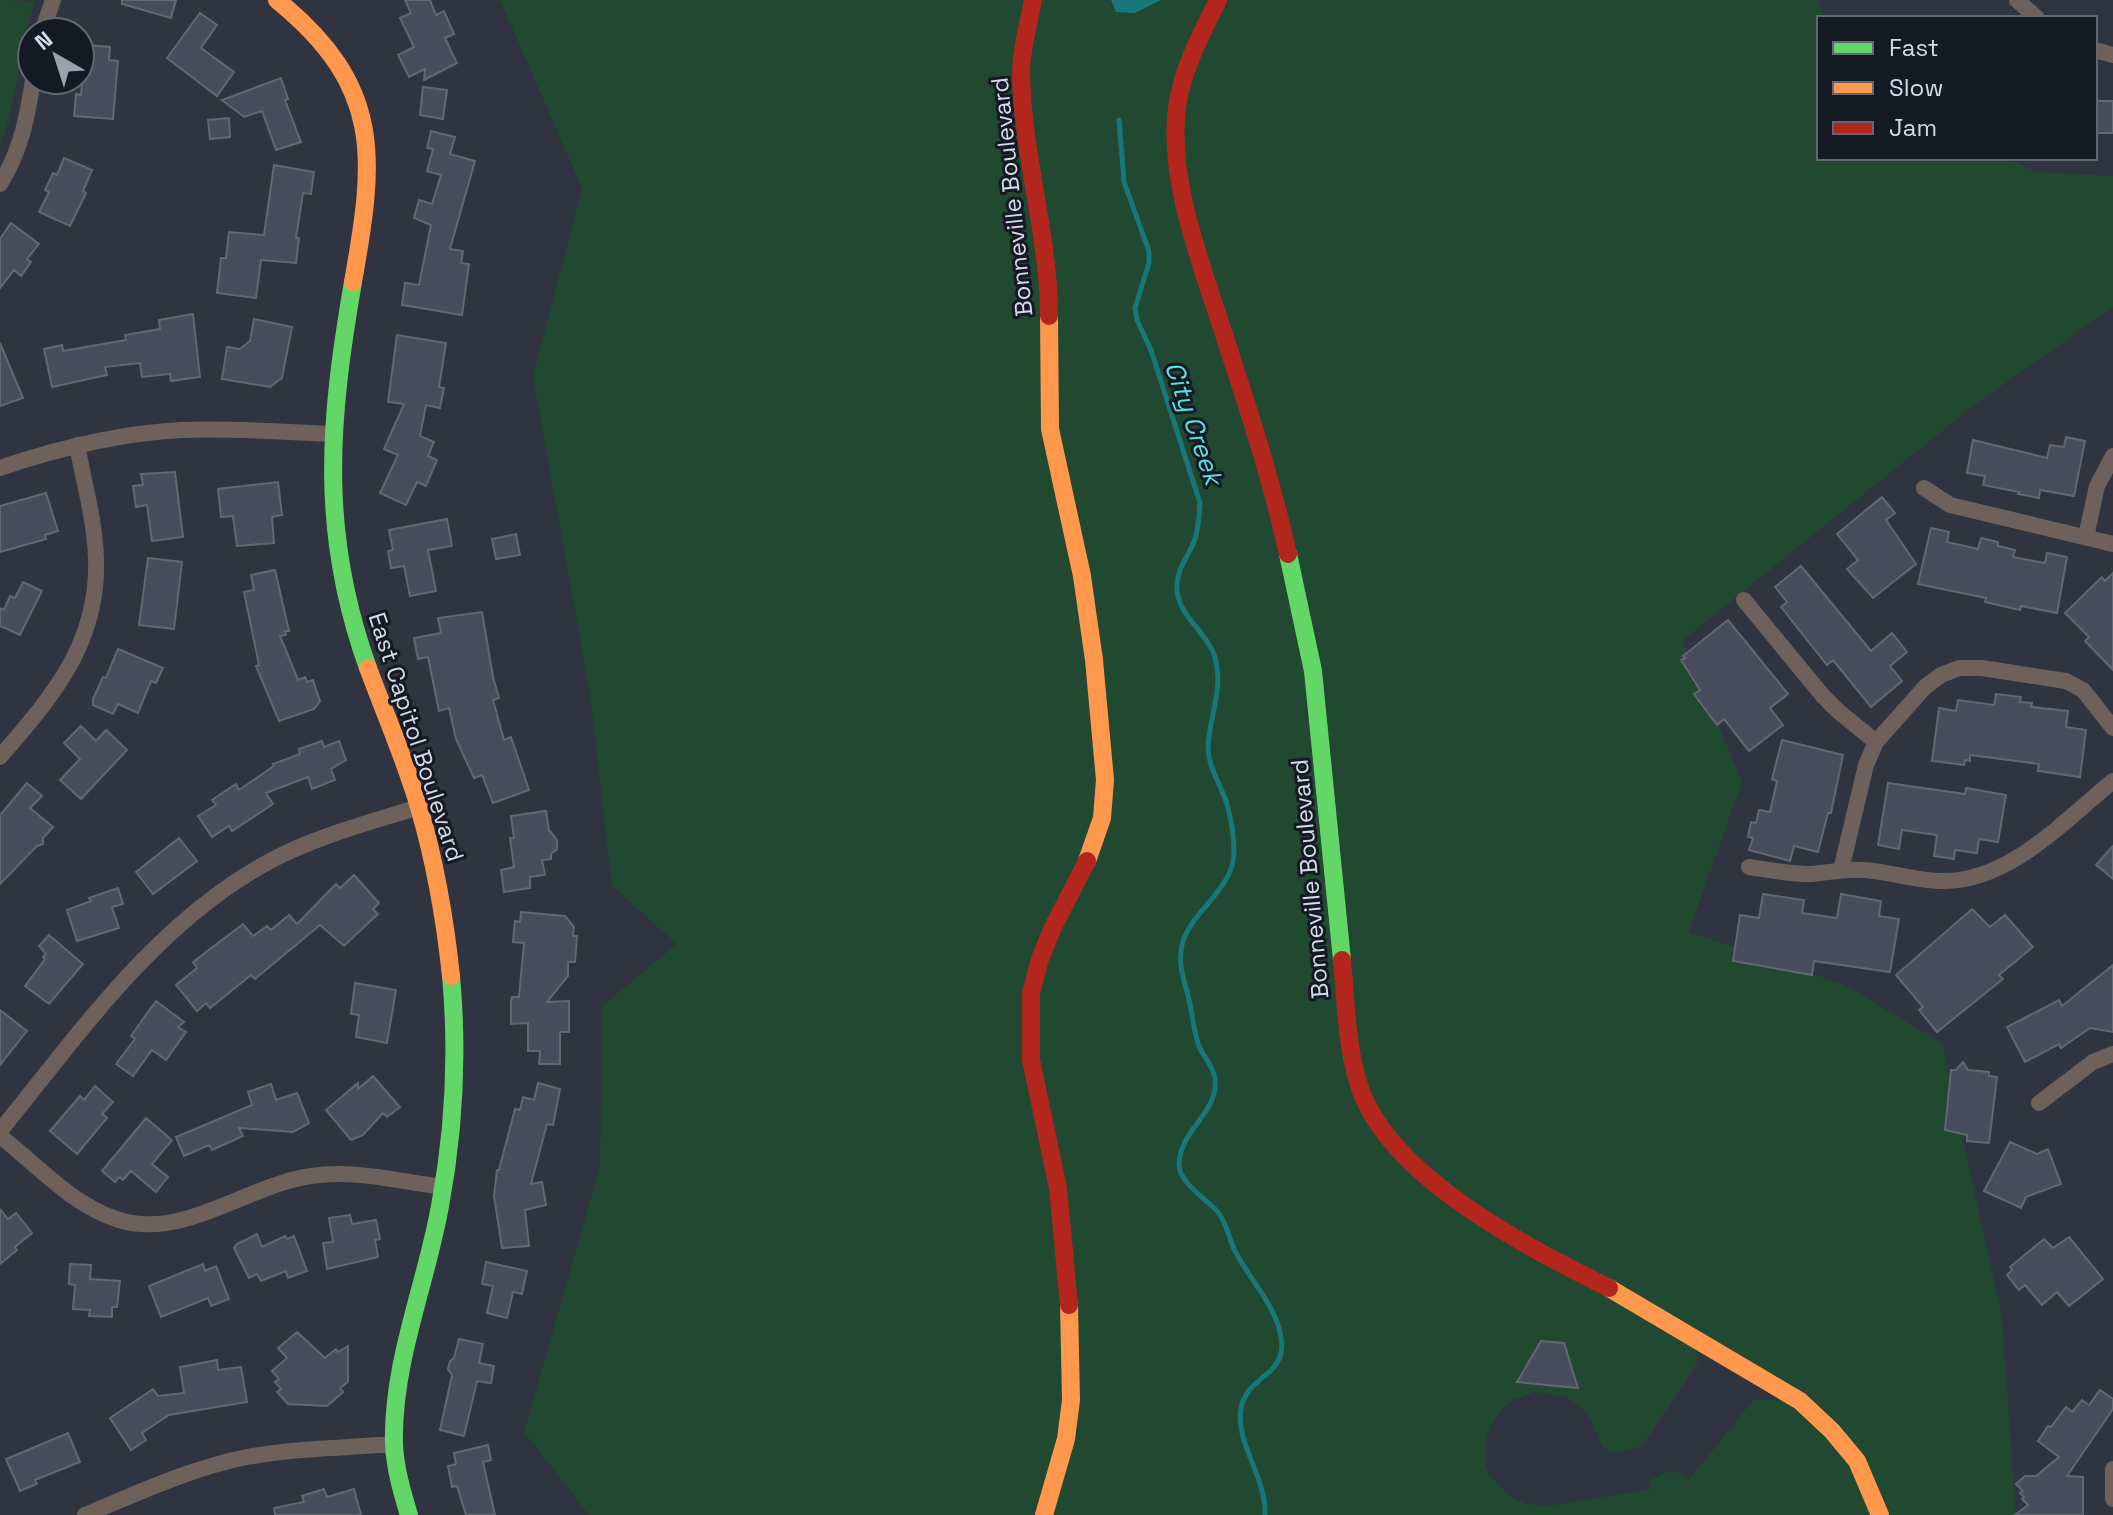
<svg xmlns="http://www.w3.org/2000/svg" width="2113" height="1515" font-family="'Space Grotesk',sans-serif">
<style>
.green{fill:#214831;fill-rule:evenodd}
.water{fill:#177779}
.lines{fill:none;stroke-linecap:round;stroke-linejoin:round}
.stream{stroke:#177779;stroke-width:5}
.building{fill:#484d5e;stroke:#636772;stroke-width:2}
.street{stroke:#6e615c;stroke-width:16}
.fast{stroke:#63d668;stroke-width:18}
.slow{stroke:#ff974d;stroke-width:18}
.jam{stroke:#b3261e;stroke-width:18}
.labels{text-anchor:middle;stroke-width:6;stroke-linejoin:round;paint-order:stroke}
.street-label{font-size:24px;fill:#d5dbeb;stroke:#151924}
.water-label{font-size:26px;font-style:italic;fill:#58e1e2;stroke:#151924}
</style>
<rect width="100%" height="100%" fill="#303441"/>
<!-- green -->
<path class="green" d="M0,0L36,1C17,48 19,99 0,147Z
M500,0H1111L1113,8L1135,13L1161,0H1819L1825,18H1819V158H2006L2037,172L2113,176V307L1973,406L1683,640L1742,782L1689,932L1845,985L1942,1043L2002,1317L2016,1515H589L524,1432L600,1166L602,1006L677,944L612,886L590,694L533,377L582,188ZM1696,1340L1798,1401L1754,1399L1689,1480L1673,1470L1650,1480L1651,1489L1548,1506L1526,1504L1510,1496L1490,1476L1485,1466L1486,1440L1491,1425L1501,1410L1513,1400L1535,1392L1566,1397L1583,1409L1592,1422L1602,1446L1609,1452L1620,1453L1642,1446L1698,1362Z"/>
<!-- water -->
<path class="water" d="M1111,0H1161L1135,13L1116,12Z"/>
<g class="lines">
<!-- stream -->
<path class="stream" d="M1119,120L1124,182L1149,251V263L1135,308L1137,320L1151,350L1200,503C1199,515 1199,527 1195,539C1189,557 1176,568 1177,589C1178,616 1207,632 1215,657C1224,689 1209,717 1208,747C1208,767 1221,785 1227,804C1231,818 1234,836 1234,852C1234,890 1190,911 1182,945C1177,966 1186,984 1190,1004C1193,1018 1194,1033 1199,1046C1203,1057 1213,1065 1215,1078C1219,1114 1180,1128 1179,1165C1179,1182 1206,1199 1217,1211C1227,1223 1228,1235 1234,1249C1246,1274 1267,1295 1277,1322C1296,1376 1253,1370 1242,1404C1232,1440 1267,1476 1265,1515"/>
</g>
<!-- building -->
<path class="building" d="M122,0H176L171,18L122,4Z
M405,0H430L436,15L444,11L454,34L445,38L457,63L424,80L425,69L409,77L398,55L414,47L400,18L411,13Z
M200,13L217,25L201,48L234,72L217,96L167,58Z
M88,45L110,47L109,60L118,61L113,119L74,116L76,94L81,95L84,57L87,58Z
M281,78L288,99L285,100L301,142L276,150L262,111L244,117L222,100Z
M423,87L447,90L443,119L420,115Z
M2095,101H2113V133H2095Z
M229,118L230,137L210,139L208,120Z
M431,131L455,137L450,154L475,161L450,249L463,251L461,263L469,264L462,315L402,305L405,283L419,285L431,225L414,218L419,200L432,204L441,175L427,171L433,149L427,148Z
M64,158L92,170L83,191L86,193L70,226L39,212L49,192L45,190L53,173L57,175Z
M274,165L314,172L311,194L303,193L296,238H299L296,263L261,260L256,298L217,293L221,258H226L229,232L264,235Z
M11,223L39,244L27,259L31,262L21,276L14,270L0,288V239Z
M193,314L200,377L171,381L170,374L142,377L140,363L105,367L107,375L52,387L44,349L62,345L63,351L126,340L125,335L160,329L159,320Z
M254,319L292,327L282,378L270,387L222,379L227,347L240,349L250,341Z
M397,335L446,343L439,387L444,388L440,408L426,405L420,436L434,442L428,456L437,460L426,486L417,482L406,505L380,493L398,455L384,449L404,404L388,402Z
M0,343L23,398L0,406Z
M2066,437L2085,441L2074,496L2040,490L2039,498L2018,494L2019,492L1983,485L1985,476L1967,473L1973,440L2047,458L2050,445L2064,447Z
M175,472L183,537L152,541L147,505L136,507L133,486L143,485L141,474Z
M278,482L282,515L272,517L274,543L237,546L233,516L221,517L218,489Z
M46,493L58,531L45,535L46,539L0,552V506Z
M1882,497L1895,513L1886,520L1916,564L1873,598L1847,569L1858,560L1837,534Z
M447,519L452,546L428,550L436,591L410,596L404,566L391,568L388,551L393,550L389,530Z
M1931,528L1949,532L1947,542L1978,549L1981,538L1998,542V546L2015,550L2013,557L2045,563L2047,553L2067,557L2057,613L2021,606L2020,610L1985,602L1986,598L1918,584Z
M516,534L520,555L496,559L492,539Z
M148,558L182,562L174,629L139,625Z
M1801,566L1871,651L1892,633L1907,652L1890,666L1902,681L1871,707L1833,660L1827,665L1781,607L1787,602L1775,587Z
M275,570L289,631H285L286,635L280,636L298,680L305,677L307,682L313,680L320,701L314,709L279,721L256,666L259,665L244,592L254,590L251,575Z
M2113,573V670L2085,641L2089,637L2065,613L2102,577L2105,581Z
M23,582L42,591L20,635L0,626V608L4,610L10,596L15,598Z
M482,612L493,677L499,698L493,700L504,740L511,737L529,790L493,803L482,775L474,778L456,739L449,708L439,711L428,657L418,659L414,638L441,633L438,618Z
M1728,620L1788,694L1770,708L1783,725L1749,751L1724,719L1717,725L1694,694L1700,690L1681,660L1685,658L1683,656Z
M118,649L163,668L156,683L151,681L138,713L118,704L113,714L93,705V699L103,677L106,678Z
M1996,694L2021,697L2020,702L2032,703L2031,707L2068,711L2066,727L2086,730L2080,777L2038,771L2039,764L1970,755V761L1965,760L1964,765L1932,761L1939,708L1956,711L1958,700L1994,705Z
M81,726L96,741L106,730L127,750L81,799L60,780L80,759L64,743Z
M1782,740L1843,755L1831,813H1828L1818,852L1794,846L1790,861L1749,850L1753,838L1748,837L1751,822L1756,823L1759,810L1770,812L1777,781L1772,779Z
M322,741L324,747L339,741L346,760L331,769L335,780L312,789L308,777L266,793L273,804L232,831L229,826L212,837L198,816L216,805L212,800L236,784L239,790L274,766L273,764L300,754L299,749Z
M27,783L42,796L30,808L53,827L43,838V844L37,846L0,884V815Z
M1888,783L1965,794L1966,788L2006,795L1998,842L1979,839L1977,853L1955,850L1954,859L1934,856L1937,835L1902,830L1899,849L1878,845Z
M546,811L549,830L557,840V849L551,854V859L542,860L545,875L530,877V888L504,892L501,870L514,867L510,838H514L511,816Z
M179,838L197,861L153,894L136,872Z
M2113,846V879L2096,865Z
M354,875L379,903L373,909L378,914L344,946L320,925L255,979L251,975L210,1008L206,1003L197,1011L176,985L197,968L193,962L243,924L253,936L267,926L271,930L289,915L297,924L336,884L340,888Z
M118,888L123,904L112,907L119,928L77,941L67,910L91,901L89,898Z
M1763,894L1804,900L1802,913L1837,918L1841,894L1881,901L1879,916L1899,919L1890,972L1814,961L1812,975L1733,961L1740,915L1759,918Z
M1972,909L1990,927L2005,915L2033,947L1999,975L2003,979L1937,1032L1919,1010L1923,1007L1896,975Z
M521,912L565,916L574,927L573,936H577L575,962H568V976L547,1002L569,1001V1032H560V1064H539L540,1051H528V1023L511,1024V1002L512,997H519L524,943L513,942L515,921L520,922Z
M49,935L83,964L49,1004L25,986L45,959L43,957L46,954L39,946Z
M2113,965V1032L2090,1028L2061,1048L2059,1044L2025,1062L2007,1027L2059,1000L2062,1006Z
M355,983L396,990L387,1043L356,1037L359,1015L351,1014Z
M156,1001L184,1022L178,1027L186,1032L166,1060L152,1050L133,1076L116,1064L135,1039L131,1036Z
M0,1010L27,1031L0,1065Z
M1963,1062L1968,1070L1989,1072V1076L1997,1077L1989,1143L1967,1141V1135L1945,1130L1951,1070H1956Z
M373,1076L400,1107L387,1117L383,1113L363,1135L351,1140L326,1110L358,1083V1089Z
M538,1083L560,1089L553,1125L547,1124L531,1184L542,1182L546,1205L525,1210L529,1246L502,1248L494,1196L497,1170H499L515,1109L520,1110L523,1097L534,1100Z
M271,1084L276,1100L297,1093L309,1123L293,1132L239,1128L243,1136L212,1150L209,1145L184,1156L176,1137L252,1105L248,1092Z
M95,1086L113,1102L102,1114L107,1118L77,1154L50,1131L80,1096L84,1100Z
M146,1118L172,1140L152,1164L168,1177L156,1192L131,1171L123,1180L119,1177L115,1182L102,1171Z
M2010,1142L2037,1154L2048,1149L2061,1184L2026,1197L2021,1208L1984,1191Z
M0,1209L8,1219L16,1213L32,1233L15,1247L17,1250L0,1264Z
M350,1215L352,1224L376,1220L380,1239L375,1240L378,1257L327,1269L323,1243L333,1242L329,1218Z
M257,1234L262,1247L285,1236L287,1239L294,1236L307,1271L288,1278L286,1271L261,1281L257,1274L249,1278L234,1248L237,1244Z
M2069,1237L2103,1279L2069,1306L2057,1292L2042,1305L2025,1285L2019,1290L2007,1275L2012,1270L2010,1267L2044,1239L2053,1248Z
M486,1262L527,1271L522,1294L513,1292L507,1318L487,1313L493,1286L482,1284Z
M70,1264L91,1265L90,1279L120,1281L117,1307H112V1317L89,1316L90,1310L73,1309L75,1285L69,1284Z
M203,1264L205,1271L216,1266L229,1299L211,1306L208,1298L161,1317L149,1286Z
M297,1332L325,1358L336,1349L338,1352L348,1346V1382L340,1388L343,1392L327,1406L288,1404L277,1392L281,1389L275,1382L279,1379L272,1371L287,1358L278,1348Z
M459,1339L483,1344L479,1363L494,1366L491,1383L477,1381L464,1436L440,1430L452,1375L448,1369L450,1361L454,1358Z
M1541,1341L1564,1343L1578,1388L1517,1382Z
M217,1360L218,1370L241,1367L247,1402L169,1415L142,1433L146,1440L131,1450L110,1418L153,1389L158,1396L184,1393L180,1367Z
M2100,1390L2113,1399V1409L2067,1476L2083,1477V1515H2015L2028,1505L2022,1499L2024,1497L2020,1493L2023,1491L2016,1484L2025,1476H2036L2059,1457L2038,1441L2048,1426L2051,1427L2066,1407L2072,1412L2082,1400L2089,1405Z
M68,1433L80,1462L35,1480L37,1484L20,1491L6,1459Z
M488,1445L491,1460L483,1462L495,1515H466L457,1486L452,1487L448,1466L456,1464L454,1453Z
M324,1489L327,1497L354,1489L361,1515H275L274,1508L304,1502L302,1496Z"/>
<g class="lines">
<!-- street -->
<path class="street" d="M2017,0L2037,18
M42,32L53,0
M2095,50L2113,55
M0,184C21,151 27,118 33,80
M0,468C59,448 119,433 182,430C232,428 282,432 331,434
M1924,488L1950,505L2113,544
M2086,537L2097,486L2113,456
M1744,600L1823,696L1838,711L1876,742
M0,757C51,698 99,644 96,559C95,521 84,483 77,445
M1749,867C1769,870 1790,874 1810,874C1828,873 1846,868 1865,870C1891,872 1917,881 1943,881C2009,882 2065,820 2113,781
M1841,870L1866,765L1876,742L1925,687L1941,675L1959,668H1982L2066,681L2083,690L2113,728
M2039,1103L2093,1062L2113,1054
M0,1131C80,1033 155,923 270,861C317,836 368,823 419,807
M0,1136C37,1165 73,1206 119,1220C185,1240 247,1185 311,1176C356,1169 400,1182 444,1187
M2113,1469V1499
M85,1515C138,1493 191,1468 247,1457C296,1448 345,1448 394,1444"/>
<!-- fast -->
<path class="fast" d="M353,282C329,421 319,532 368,668
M1288,554L1313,671L1342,960
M409,1515C402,1492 395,1468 394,1444C392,1362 426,1285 440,1206C454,1131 458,1053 451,976"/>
<!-- slow -->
<path class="slow" d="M277,0C384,87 375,158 353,282
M1049,316L1050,429L1082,576L1094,660L1105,780L1102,818L1087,861
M368,668C385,714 405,759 419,807C435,862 445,919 451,976
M1609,1288L1800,1401L1832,1431L1857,1461L1880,1515
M1044,1515L1066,1439L1071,1400L1069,1305"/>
<!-- jam -->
<path class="jam" d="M1033,0C1029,23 1021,49 1021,73C1022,154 1049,234 1049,316
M1218,0C1203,31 1186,62 1179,96C1163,174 1204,270 1227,344C1250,414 1272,482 1288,554
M1342,960C1346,1001 1346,1043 1358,1082C1385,1175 1527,1247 1609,1288
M1069,1305L1058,1188L1031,1060V993L1040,959L1053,927L1087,861"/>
</g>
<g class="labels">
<!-- street labels -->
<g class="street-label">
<text transform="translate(1012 197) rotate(-96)" y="8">Bonneville Boulevard</text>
<text transform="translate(416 737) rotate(72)" y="8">East Capitol Boulevard</text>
<text transform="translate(1310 879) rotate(-95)" y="8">Bonneville Boulevard</text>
</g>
<!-- water labels -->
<g class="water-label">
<text transform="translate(1194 423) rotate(71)" y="9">City Creek</text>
</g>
</g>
<!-- legend -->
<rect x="1817" y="16" width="280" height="144" fill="#151924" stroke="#626774" stroke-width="2"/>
<rect x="1833" y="42" width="40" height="12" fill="#63d668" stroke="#626774" stroke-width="2"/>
<text x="1889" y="56" font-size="24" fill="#d5dbeb">Fast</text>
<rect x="1833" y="82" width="40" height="12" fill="#ff974d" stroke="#626774" stroke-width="2"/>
<text x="1889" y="96" font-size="24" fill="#d5dbeb">Slow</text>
<rect x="1833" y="122" width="40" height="12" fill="#b3261e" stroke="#626774" stroke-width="2"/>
<text x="1889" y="136" font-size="24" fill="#d5dbeb">Jam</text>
<!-- north arrow -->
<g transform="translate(56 56) rotate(321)"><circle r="38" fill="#151924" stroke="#626774" stroke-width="2"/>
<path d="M0-6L14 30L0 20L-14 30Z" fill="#9ba1b0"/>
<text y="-12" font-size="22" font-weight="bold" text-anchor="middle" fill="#d5dbeb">N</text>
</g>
</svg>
